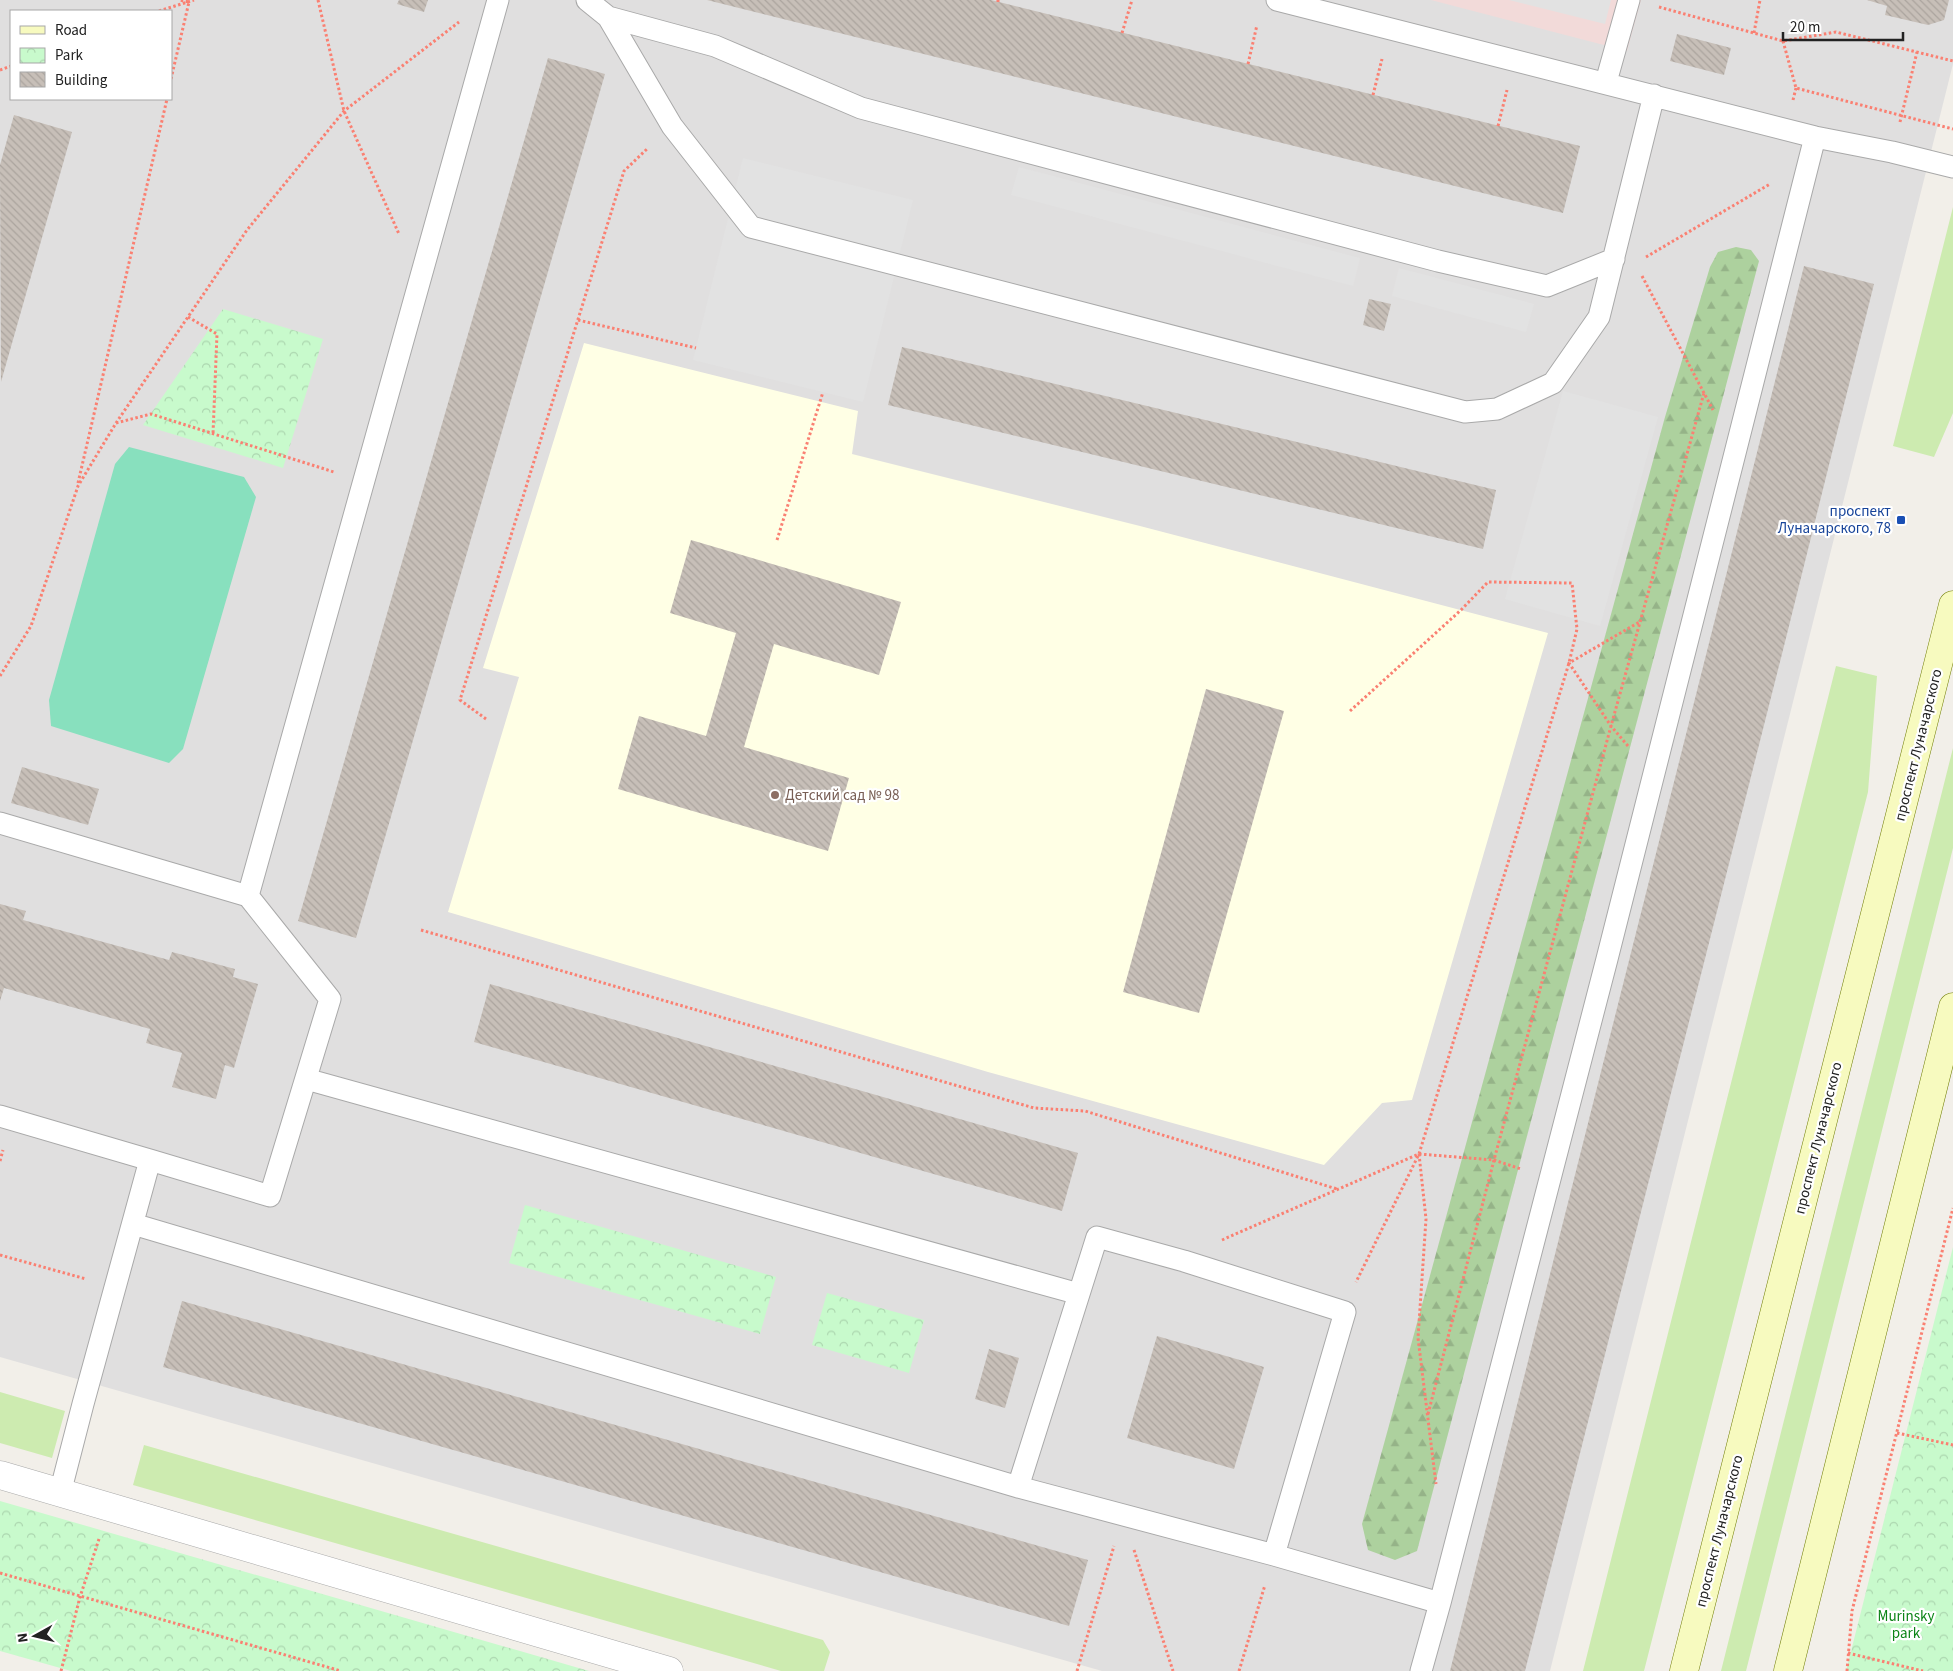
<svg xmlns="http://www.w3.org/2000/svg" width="1953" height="1671" font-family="'Source Sans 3',sans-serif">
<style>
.residential{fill:#e0dfdf;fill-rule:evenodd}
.commercial{fill:#f2dad9}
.education{fill:#ffffe5}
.grass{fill:#cdebb0}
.forest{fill:url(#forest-firs)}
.park{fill:url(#park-crowns)}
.pitch{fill:#88e0be}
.parking{fill:#e2e2e2}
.building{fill:url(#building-back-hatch)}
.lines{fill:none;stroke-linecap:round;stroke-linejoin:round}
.service-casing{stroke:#a9a9a9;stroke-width:23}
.minor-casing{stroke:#a9a9a9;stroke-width:29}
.secondary-casing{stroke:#707d05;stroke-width:29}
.path{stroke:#fa8072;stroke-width:3;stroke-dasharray:2.5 2.5;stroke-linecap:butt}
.service{stroke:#fff;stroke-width:21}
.minor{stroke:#fff;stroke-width:28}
.secondary{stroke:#f7fabf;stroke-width:28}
.transit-dot{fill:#1a4fb4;stroke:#fff;stroke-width:2}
.education-dot{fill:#8d6e63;stroke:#fff;stroke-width:2}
.labels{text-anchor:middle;stroke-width:4.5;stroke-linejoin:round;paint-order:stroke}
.transit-label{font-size:15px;fill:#164399;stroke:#fff;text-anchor:end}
.street-label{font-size:15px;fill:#222;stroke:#fff}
.education-label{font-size:15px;fill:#785e54;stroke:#fff;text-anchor:start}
.park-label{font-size:15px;fill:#0c8416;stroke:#fff}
</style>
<defs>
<pattern id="forest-firs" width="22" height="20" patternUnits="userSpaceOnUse" patternTransform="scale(1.25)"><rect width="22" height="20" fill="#add19e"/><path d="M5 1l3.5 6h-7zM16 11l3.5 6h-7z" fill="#95b388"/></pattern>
<pattern id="park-crowns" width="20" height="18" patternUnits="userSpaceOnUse" patternTransform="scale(1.25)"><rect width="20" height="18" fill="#c8facc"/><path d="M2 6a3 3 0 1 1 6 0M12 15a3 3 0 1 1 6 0" fill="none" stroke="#acd6af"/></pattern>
<pattern id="building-back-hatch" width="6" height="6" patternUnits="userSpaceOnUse" patternTransform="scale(1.25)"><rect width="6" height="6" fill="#c7bfb8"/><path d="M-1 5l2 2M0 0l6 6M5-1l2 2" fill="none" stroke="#aba49e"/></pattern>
</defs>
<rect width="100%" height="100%" fill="#f2efe9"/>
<!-- residential -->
<path class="residential" d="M0,0H1953V64L1550,1671H1102L0,1357ZM11,11H171V99H11Z"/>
<!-- commercial -->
<path class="commercial" d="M1431,0H1641L1627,51Z"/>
<!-- education -->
<path class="education" d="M584,343L858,411L852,454L1140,526L1548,633L1412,1100L1382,1103L1324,1165L988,1072L448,912L519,677L483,668Z"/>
<!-- grass -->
<path class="grass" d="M1953,207V413L1934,457L1893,446Z
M1836,666L1877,676L1868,792L1644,1671H1583Z
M1953,748V848L1746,1671H1721Z
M0,1392L65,1411L52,1458L0,1443Z
M144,1445L823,1640L830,1652L824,1671H781L133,1485Z"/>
<!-- forest -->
<path class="forest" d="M1736,247L1751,250L1759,261L1417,1551L1395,1560L1368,1550L1362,1524L1665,417L1710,267L1718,252Z"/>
<!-- park -->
<path class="park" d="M223,309L323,339L283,468L143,425Z
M525,1205L776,1277L760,1334L509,1263Z
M1953,1247V1671H1846Z
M827,1293L924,1320L909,1373L812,1345Z
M0,1501L589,1671H71L0,1651Z"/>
<!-- pitch -->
<path class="pitch" d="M129,447L244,477L256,497L183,749L169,763L51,726L49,700L115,464Z"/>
<!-- parking -->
<path class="parking" d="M1509,0H1611L1605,24Z
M743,158L913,200L863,402L693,360Z
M1019,167L1360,258L1353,286L1011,195Z
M1399,268L1534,304L1526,332L1392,296Z
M1563,391L1658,417L1600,626L1505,599Z"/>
<!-- building -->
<path class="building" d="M399,0H428L424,12L397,4Z
M707,0H991L1580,146L1563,213Z
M1867,0H1949L1944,20L1928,25L1885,15L1887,6Z
M1677,34L1731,48L1724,75L1670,61Z
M548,58L605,74L356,938L298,921Z
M14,115L72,132L1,382L0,165Z
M1804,266L1874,284L1784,646L1525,1671H1450Z
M1369,299L1391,304L1384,331L1363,325Z
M902,347L1496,490L1483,549L888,405Z
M691,540L901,602L879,675L774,644L744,747L849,778L828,851L618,789L639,716L706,736L736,633L670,613Z
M1206,689L1284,711L1199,1013L1123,992Z
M22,767L99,789L88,825L11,803Z
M0,904L26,911L23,920L169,960L172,952L235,969L233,977L258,984L234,1068L225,1065L216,1099L172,1087L182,1053L146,1043L150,1029L4,988L0,1001Z
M490,984L1078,1153L1062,1211L474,1042Z
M182,1301L1088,1560L1069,1626L163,1367Z
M1157,1336L1264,1367L1234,1469L1127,1438Z
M989,1349L1019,1358L1005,1408L975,1399Z"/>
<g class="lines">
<defs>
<path id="service" d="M587,0L608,17L672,126L751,227L1465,412L1497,409L1553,383L1599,317L1654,95
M1277,0L1815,137L1892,152L1953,167
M608,17L715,46L861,108L1438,261L1547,286L1614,259
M1606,82L1629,0
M0,823L248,896L330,999L270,1196L150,1160
M248,896L498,0
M306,1079L1079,1294
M0,1116L150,1160L83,1404L60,1493
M133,1224L1018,1487L1274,1555L1440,1603
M1018,1487L1097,1237L1184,1261L1345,1312L1274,1555
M1421,1671L1440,1603L1607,959L1815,137"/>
<path id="minor" d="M0,1475L669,1671"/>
<path id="secondary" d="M1684,1671L1953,605
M1788,1671L1953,1007"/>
</defs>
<!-- service casing -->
<use href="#service" class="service-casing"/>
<!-- minor casing -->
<use href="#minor" class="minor-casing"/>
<!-- secondary casing -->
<use href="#secondary" class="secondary-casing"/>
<!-- path -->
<path class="path" d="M318,0L344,111L399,234
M998,2V0
M1659,7L1783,41L1836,32L1953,61
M159,11L194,0
M1122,33L1132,0
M1754,33L1760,0
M1783,41L1796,88L1953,129
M1248,64L1257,25
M0,70L11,66
M171,79L189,2L180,0
M1373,95L1382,59
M1793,100L1796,88
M1900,122L1917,52
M1498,126L1507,90
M1646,257L1770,184
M1642,276L1713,410
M188,317L217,334L213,434
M578,320L696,348
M116,423L151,414L334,472
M78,483L167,99
M777,540L823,392
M0,676L31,626L78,486L116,423L247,230L344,111L459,22
M1350,711L1461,610L1488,582L1572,583L1577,629L1569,663L1419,1154L1356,1282
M486,719L460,700L624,171L648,148
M1628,746L1611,726L1569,663L1641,621
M421,930L1034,1108L1085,1111L1337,1189
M1419,1154L1426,1219L1418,1338L1436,1484
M0,1161L3,1150
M1222,1240L1419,1154L1494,1160L1521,1169
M0,1255L86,1279
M1428,1414L1494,1160L1611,726L1704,393
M1897,1433L1953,1445
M1134,1550L1173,1671
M0,1573L341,1671
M1848,1653L1923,1671
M61,1671L80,1597L99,1539
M1077,1671L1114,1546
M1239,1671L1265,1585
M1847,1671L1852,1611L1953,1208"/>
<!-- service -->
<use href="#service" class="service"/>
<!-- minor -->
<use href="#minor" class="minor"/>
<!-- secondary -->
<use href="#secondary" class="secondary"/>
</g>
<!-- markers -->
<rect class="transit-dot" x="1896" y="515" width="10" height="10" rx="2.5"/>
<circle class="education-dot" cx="775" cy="795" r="5"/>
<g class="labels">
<!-- transit labels -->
<g class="transit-label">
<text x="1891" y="516">проспект<tspan x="1891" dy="17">Луначарского, 78</tspan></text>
</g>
<!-- street labels -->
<g class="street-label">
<text transform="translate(1918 745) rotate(-76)" y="5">проспект Луначарского</text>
<text transform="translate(1818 1138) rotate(-76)" y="5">проспект Луначарского</text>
<text transform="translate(1719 1531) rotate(-76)" y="5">проспект Луначарского</text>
</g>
<!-- education labels -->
<g class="education-label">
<text x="785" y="800">Детский сад № 98</text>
</g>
<!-- park labels -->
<g class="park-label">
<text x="1906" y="1621">Murinsky<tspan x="1906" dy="17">park</tspan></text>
</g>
</g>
<!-- legend -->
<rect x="10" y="10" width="162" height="90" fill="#ffffff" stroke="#a7a7a7"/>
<rect x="20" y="26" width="25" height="8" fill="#f7fabf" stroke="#a7a7a7"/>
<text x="55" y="35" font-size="15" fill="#222222">Road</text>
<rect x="20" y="48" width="25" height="15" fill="url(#park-crowns)" stroke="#a7a7a7"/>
<text x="55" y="60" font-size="15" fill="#222222">Park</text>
<rect x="20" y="72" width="25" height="15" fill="url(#building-back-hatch)" stroke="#a7a7a7"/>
<text x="55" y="85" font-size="15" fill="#222222">Building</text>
<!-- north arrow -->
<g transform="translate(35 1636) rotate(262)" stroke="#ffffff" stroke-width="4" paint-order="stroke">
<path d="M0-4L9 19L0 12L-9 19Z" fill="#222222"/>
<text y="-8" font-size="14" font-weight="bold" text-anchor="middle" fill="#222222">N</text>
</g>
<!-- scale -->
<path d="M1783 32v8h120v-8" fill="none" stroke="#222222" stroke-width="2.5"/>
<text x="1790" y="32" font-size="15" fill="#222222" stroke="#ffffff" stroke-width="4" paint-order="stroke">20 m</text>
</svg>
